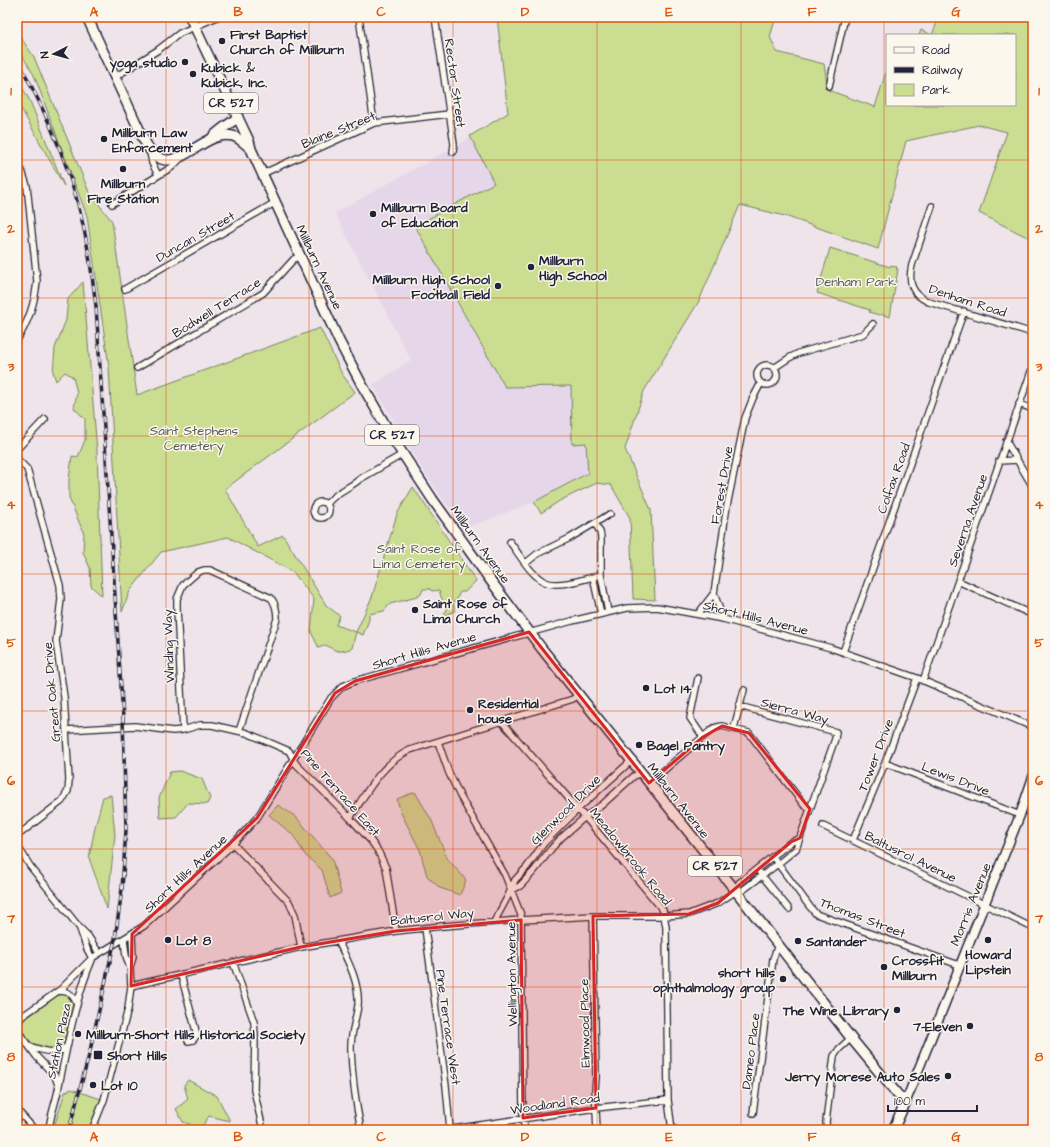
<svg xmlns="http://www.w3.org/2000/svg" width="1050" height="1147" font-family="'Architects Daughter',sans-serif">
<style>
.built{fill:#e5d6e9}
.green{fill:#cbdd91;stroke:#768066}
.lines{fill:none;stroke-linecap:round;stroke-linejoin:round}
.street-casing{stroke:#22223b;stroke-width:8}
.secondary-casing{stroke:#22223b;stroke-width:11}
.primary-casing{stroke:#22223b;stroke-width:12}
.street{stroke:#fbf7ec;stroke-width:5.5}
.secondary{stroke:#fbf7ec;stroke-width:8}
.primary{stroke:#fbf7ec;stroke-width:9}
.rail-casing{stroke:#22223b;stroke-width:3.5}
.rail{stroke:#fbf7ec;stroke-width:2;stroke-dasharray:6;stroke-linecap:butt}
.marked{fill:#d62828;fill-opacity:0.2;stroke:#d62828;stroke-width:3;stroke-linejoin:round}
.grid{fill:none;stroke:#de560e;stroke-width:1;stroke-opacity:0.55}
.poi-dot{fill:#22223b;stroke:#fbf7ec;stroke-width:1.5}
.labels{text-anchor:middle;stroke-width:3;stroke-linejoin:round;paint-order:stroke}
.shield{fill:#fbf7ec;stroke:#636270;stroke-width:1}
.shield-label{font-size:12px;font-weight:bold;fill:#22223b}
.poi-label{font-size:13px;font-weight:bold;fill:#22223b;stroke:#fbf7ec;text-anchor:start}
.street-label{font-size:13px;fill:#22223b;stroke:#fbf7ec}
.park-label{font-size:13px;fill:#555a55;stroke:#fbf7ec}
.neatline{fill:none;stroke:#de560e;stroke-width:1.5}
.grid-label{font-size:13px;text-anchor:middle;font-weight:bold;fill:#de560e}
</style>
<rect width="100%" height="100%" fill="#eee4ea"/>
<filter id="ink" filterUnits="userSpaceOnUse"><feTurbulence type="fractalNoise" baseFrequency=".025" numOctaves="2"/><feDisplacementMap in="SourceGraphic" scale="8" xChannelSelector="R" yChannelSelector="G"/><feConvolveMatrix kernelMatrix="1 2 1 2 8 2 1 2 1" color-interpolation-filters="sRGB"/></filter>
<g filter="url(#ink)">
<!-- built -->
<path class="built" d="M608,64L588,473L534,502L463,529L416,459L373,385L411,360L335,213L460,144L508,113Z"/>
<!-- green -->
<path class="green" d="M497,17H776L770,37L777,52L824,64L828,90L875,107L887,69V105H1015V35H919L921,30L932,35L939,17H1033V240L979,213L1007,132L979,125L906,141L878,249L785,216L740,205L699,301L644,391L625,449L651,510L655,600L633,599L630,518L611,485L597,483L561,500L541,513L534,502L588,473L586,443L572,444L571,386L505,387L415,226L494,183L470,136L508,113Z
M17,32L34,57L89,192L112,221L137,395L320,328L342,374L355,392L225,489L258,547L283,535L326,605L340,616L336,625L356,632L372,597L397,514L413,487L476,581L465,592H460L458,596L457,600L453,602L455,611L445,615L444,613L447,611L446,606L443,603L439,590L432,591L430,589H423L421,594L417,597L390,604L384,611L369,614V620L363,635L356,632L352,648C339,653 337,652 326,645L319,648L311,632L314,599L293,572L228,537L161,552L130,591L122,612L109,367L87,216L34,75L17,47Z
M17,78L30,101L64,186L17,101Z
M830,248L890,267L891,265L897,267L896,269H898L890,317L880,314L879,315L869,312L870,310L817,293Z
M83,282L97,451L102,596L91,586L90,568L83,552L84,534L69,498V480L72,456L78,457L85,440V419L74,408L77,393L73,377L65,372L56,381L53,372L55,348L66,320L68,299Z
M180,771L202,779L210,798L207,804L188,803L176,817L160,818L159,798L170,772Z
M415,792L431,819L447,858L466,880L460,895L440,888L427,876L420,850L401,813L397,799Z
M111,795L115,835L107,909L89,858L95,827L103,797Z
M278,805L296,817L332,859L341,893L330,898L322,870L306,856L293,835L269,815Z
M62,994L68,996L73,1004L64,1042C61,1045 58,1049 54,1049C39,1051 16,1036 24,1020L56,996Z
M188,1080L217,1096L230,1121L209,1116L201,1128L183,1122L176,1109L188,1099L184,1085Z
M71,1089L104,1100L95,1130H53L65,1092Z"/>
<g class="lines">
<defs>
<path id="street" d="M359,17L374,123
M435,17L454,144L453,152
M115,77L158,50L180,33L217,17
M829,86L845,17
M150,152L152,163L158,175
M17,165L22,171L27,186L37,281C35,303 29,321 17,340
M262,174L374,123L449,114
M112,204L172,167L180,159
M932,206L912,265C908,282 911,294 929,302L1033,333
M125,289L276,202
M757 375a10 10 0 1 1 20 0a10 10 0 1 1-20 0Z
M137,368L263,293L294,259L300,256
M774,368L789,358L799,353L863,334L873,324
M1019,404L1033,409
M1006,441L1033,487
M17,449L45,419
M17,459L27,469L60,585L61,599L56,641L64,697L69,780L68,791L62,801L17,836
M999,461L1017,460
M313 510a8 8 0 1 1 16 0a8 8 0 1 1-16 0Z
M327,504C335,492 350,488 360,479L403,454
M595,523L600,532L601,537V575L608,612
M510,542C519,554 533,579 548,583C562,587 587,578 601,575
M526,563L537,554L570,538L610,514
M593,577L601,614
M958,581L1033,615
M714,593L723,619
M698,614L714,593L727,506L745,418L753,398L761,383
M843,652L964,311
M698,678L690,718L703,737
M923,681L1033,366
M739,706L836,732L835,739L810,809
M502,722L585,817L663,910L666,927L668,1100L672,1130
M734,728L744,690
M66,730L135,726L173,731L183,730L200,725H212L247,733L289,751L296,764L350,818L371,841L378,851L386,868L396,931
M183,730L177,608V599L183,585L198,572L204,570H210L271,598C276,604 277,611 277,619L239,731
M438,742L449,773L460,796L505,875L521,915L523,1118L525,1130
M885,763L1020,815
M350,818C367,792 381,764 410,750L573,699L579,694
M823,826L1033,928
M853,840L885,763L917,678
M233,844L289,902L295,915L301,947
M17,845L30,866L79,927L88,936L99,953
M773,857L810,907L816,914L959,965
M760,873L789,909
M511,890L520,886L534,871L551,849L561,838L585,817L603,804L634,776L641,773
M736,891L739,883L791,842L800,838
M593,916L596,1078L595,1089L597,1130
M494,922L507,898L515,880L527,867L544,843L578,809L631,761
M425,928L446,1086L450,1129
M80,929L87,949L92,958
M124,939L126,956L130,968
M338,941C347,959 360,983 358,1005C356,1020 350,1035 351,1050C352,1077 356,1104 361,1130
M233,962L254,1022L255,1035L254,1090L263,1130
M181,975L197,1035L193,1040L188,1041
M131,986L301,947L396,931L443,926L521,920L593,916H665L689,914L718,903L736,891L743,890L779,863L796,849L810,809L804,805L749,733L722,726L714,728L703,737L649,783
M59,991C69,991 74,995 77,1005
M17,1020L61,989L92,958L144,926L233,844L257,818L331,698L343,686L355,681L572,621L627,608L657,607L723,619L831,648L917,678L1033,727
M17,1030L36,1056L55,1076L58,1085
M29,1046C42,1050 55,1056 66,1047
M17,1110L35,1130
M753,1113L773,959L778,945
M49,1130C50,1115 57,1100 59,1085C68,1043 75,1000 92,960
M92,1130L104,1100L128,1009L131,986L130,968L133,957L132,934
M446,1130L596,1108L668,1100
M827,1130L826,1122L834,1056L839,1049L851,1038"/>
<path id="secondary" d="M906,1101L1020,815L1033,777"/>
<path id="primary" d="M87,17L144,140C169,191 201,127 233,136C240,138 245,144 251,149
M190,17L249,141L251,149L339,341L362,385L395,442L433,500L491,581L542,649L736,891L851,1038L898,1095L906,1101L893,1130
M212,138C220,129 229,125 238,117"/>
</defs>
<!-- street casing -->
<use href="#street" class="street-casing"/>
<!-- secondary casing -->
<use href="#secondary" class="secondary-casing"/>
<!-- primary casing -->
<use href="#primary" class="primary-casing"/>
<!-- street -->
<use href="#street" class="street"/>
<!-- secondary -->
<use href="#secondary" class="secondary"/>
<!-- primary -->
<use href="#primary" class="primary"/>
<defs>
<path id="rail" d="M17,59C47,113 73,173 85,234C90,258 93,282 96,306L123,718L126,830L122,889L115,939L89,1055L69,1130"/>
</defs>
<!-- rail casing -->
<use href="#rail" class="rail-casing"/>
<!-- rail -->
<use href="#rail" class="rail"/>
</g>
</g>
<!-- marked area -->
<path class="marked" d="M529,632L649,783L703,737L722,726L749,733L810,809L800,838L791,842L718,903L689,914L593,916L596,1108L523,1118L521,920L396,931L301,947L131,986L132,934L257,818L335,693L355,681Z"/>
<!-- grid -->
<path class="grid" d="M166,17V1130M309,17V1130M453,17V1130M597,17V1130M741,17V1130M884,17V1130M17,160H1033M17,298H1033M17,436H1033M17,574H1033M17,711H1033M17,849H1033M17,987H1033"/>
<!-- markers -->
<g class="poi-dot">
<circle cx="222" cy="41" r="4"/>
<circle cx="185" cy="62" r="4"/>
<circle cx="193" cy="74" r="4"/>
<circle cx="104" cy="139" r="4"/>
<circle cx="123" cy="169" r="4"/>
<circle cx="373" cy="214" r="4"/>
<circle cx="531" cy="267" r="4"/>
<circle cx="498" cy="286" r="4"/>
<circle cx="415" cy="610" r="4"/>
<circle cx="646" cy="688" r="4"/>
<circle cx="470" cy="710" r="4"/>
<circle cx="639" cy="745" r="4"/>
<circle cx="168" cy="940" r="4"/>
<circle cx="988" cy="940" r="4"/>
<circle cx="798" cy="941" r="4"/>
<circle cx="884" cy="967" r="4"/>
<circle cx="783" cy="979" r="4"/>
<circle cx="897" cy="1010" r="4"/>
<circle cx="970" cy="1026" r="4"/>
<circle cx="78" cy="1034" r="4"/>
<rect x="93" y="1050" width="10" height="10" rx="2"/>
<circle cx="948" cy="1076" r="4"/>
<circle cx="93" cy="1085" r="4"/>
</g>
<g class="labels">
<!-- shield labels -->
<g class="shield">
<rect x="204" y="93" width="54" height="20" rx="3"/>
<rect x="365" y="425" width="54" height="20" rx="3"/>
<rect x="688" y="856" width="54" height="20" rx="3"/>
</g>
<g class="shield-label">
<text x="231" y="107">CR 527</text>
<text x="392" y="439">CR 527</text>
<text x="715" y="870">CR 527</text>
</g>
<!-- poi labels -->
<g class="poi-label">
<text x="230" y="39">First Baptist<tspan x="230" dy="15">Church of Millburn</tspan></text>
<text x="177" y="67" text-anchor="end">yoga studio</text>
<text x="201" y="72">Kubick &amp;<tspan x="201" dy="15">Kubick, Inc.</tspan></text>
<text x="112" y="137">Millburn Law<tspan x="112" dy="15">Enforcement</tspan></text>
<text x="123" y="188" text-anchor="middle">Millburn<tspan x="123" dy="15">Fire Station</tspan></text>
<text x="381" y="212">Millburn Board<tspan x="381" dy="15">of Education</tspan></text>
<text x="539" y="265">Millburn<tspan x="539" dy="15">High School</tspan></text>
<text x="490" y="284" text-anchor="end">Millburn High School<tspan x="490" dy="15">Football Field</tspan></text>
<text x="423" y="608">Saint Rose of<tspan x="423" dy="15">Lima Church</tspan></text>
<text x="654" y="693">Lot 14</text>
<text x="478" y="708">Residential<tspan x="478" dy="15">house</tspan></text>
<text x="647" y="750">Bagel Pantry</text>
<text x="176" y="945">Lot 8</text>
<text x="806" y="946">Santander</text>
<text x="988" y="959" text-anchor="middle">Howard<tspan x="988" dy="15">Lipstein</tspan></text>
<text x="892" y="965">Crossfit<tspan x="892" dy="15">Millburn</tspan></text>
<text x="775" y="977" text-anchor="end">short hills<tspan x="775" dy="15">ophthalmology group</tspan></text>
<text x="889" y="1015" text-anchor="end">The Wine Library</text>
<text x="962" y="1031" text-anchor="end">7-Eleven</text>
<text x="86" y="1039">Millburn-Short Hills Historical Society</text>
<text x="107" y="1060">Short Hills</text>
<text x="940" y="1081" text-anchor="end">Jerry Morese Auto Sales</text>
<text x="101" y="1090">Lot 10</text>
</g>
<!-- street labels -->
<g class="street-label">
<text transform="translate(456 83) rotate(82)" y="5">Rector Street</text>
<text transform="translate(338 129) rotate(-22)" y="5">Blaine Street</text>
<text transform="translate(195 236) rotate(-30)" y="5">Duncan Street</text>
<text transform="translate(320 267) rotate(65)" y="5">Millburn Avenue</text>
<text transform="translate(968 300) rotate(18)" y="5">Denham Road</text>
<text transform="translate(216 307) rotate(-32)" y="5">Bodwell Terrace</text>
<text transform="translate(893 478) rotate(-70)" y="5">Colfax Road</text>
<text transform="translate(721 485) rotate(-80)" y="5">Forest Drive</text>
<text transform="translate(967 520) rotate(-71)" y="5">Severna Avenue</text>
<text transform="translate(481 544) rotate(54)" y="5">Millburn Avenue</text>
<text transform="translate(756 617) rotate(14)" y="5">Short Hills Avenue</text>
<text transform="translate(168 646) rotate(-92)" y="5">Winding Way</text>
<text transform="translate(424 650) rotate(-16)" y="5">Short Hills Avenue</text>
<text transform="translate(51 692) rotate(-95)" y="5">Great Oak Drive</text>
<text transform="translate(795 710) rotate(15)" y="5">Sierra Way</text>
<text transform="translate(875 755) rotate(-69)" y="5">Tower Drive</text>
<text transform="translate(956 778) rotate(21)" y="5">Lewis Drive</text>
<text transform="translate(341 792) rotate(48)" y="5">Pine Terrace East</text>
<text transform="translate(679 800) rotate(52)" y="5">Millburn Avenue</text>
<text transform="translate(565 809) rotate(-45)" y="5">Glenwood Drive</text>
<text transform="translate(631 856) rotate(51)" y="5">Meadowbrook Road</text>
<text transform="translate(911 856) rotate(26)" y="5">Baltusrol Avenue</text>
<text transform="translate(185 873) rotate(-43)" y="5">Short Hills Avenue</text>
<text transform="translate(970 904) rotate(-68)" y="5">Morris Avenue</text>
<text transform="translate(432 916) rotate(-6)" y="5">Baltusrol Way</text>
<text transform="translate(863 917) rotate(21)" y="5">Thomas Street</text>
<text transform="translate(511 974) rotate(-91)" y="5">Wellington Avenue</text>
<text transform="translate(584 1023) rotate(-91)" y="5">Elmwood Place</text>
<text transform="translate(449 1027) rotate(82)" y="5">Pine Terrace West</text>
<text transform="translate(58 1041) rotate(-78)" y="5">Station Plaza</text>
<text transform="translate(750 1051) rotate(-83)" y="5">Dameo Place</text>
<text transform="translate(555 1103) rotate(-8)" y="5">Woodland Road</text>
</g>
<!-- park labels -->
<g class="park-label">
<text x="856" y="286">Denham Park</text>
<text x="194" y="435">Saint Stephens<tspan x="194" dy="15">Cemetery</tspan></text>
<text x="419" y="553">Saint Rose of<tspan x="419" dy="15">Lima Cemetery</tspan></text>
</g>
</g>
<!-- margin -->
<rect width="1050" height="1147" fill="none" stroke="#fbf7ec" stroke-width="44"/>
<!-- legend -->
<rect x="886" y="34" width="130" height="72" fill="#fbf7ec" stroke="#a4a2a5"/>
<rect x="894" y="47" width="20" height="6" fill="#fbf7ec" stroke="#a4a2a5"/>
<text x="922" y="54" font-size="12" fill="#22223b">Road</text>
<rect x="894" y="67" width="20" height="6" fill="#22223b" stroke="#a4a2a5"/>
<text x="922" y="74" font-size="12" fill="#22223b">Railway</text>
<rect x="894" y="84" width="20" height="12" fill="#cbdd91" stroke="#a4a2a5"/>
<text x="922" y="94" font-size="12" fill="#22223b">Park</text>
<!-- north arrow -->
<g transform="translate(54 54) rotate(264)" stroke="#fbf7ec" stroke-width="3" paint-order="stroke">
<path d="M0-3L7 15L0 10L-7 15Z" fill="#22223b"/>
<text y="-6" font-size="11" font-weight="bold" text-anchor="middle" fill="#22223b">N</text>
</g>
<!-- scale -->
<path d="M888 1105v6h89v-6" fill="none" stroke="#22223b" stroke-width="2"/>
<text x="894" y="1105" font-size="12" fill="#22223b" stroke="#fbf7ec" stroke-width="3" paint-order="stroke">100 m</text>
<rect x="22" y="22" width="1006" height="1103" class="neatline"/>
<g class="grid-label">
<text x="94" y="16">A</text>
<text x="238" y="16">B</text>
<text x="381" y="16">C</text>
<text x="525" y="16">D</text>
<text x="669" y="16">E</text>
<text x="812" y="16">F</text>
<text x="956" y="16">G</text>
<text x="11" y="95">1</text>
<text x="1039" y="95">1</text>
<text x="11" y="233">2</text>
<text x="1039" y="233">2</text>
<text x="11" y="371">3</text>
<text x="1039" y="371">3</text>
<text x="11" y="509">4</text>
<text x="1039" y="509">4</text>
<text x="11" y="647">5</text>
<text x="1039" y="647">5</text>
<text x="11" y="785">6</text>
<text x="1039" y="785">6</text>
<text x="11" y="923">7</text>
<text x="1039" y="923">7</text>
<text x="11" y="1061">8</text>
<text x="1039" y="1061">8</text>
<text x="94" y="1141">A</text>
<text x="238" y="1141">B</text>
<text x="381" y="1141">C</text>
<text x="525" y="1141">D</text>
<text x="669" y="1141">E</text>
<text x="812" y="1141">F</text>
<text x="956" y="1141">G</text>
</g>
</svg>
